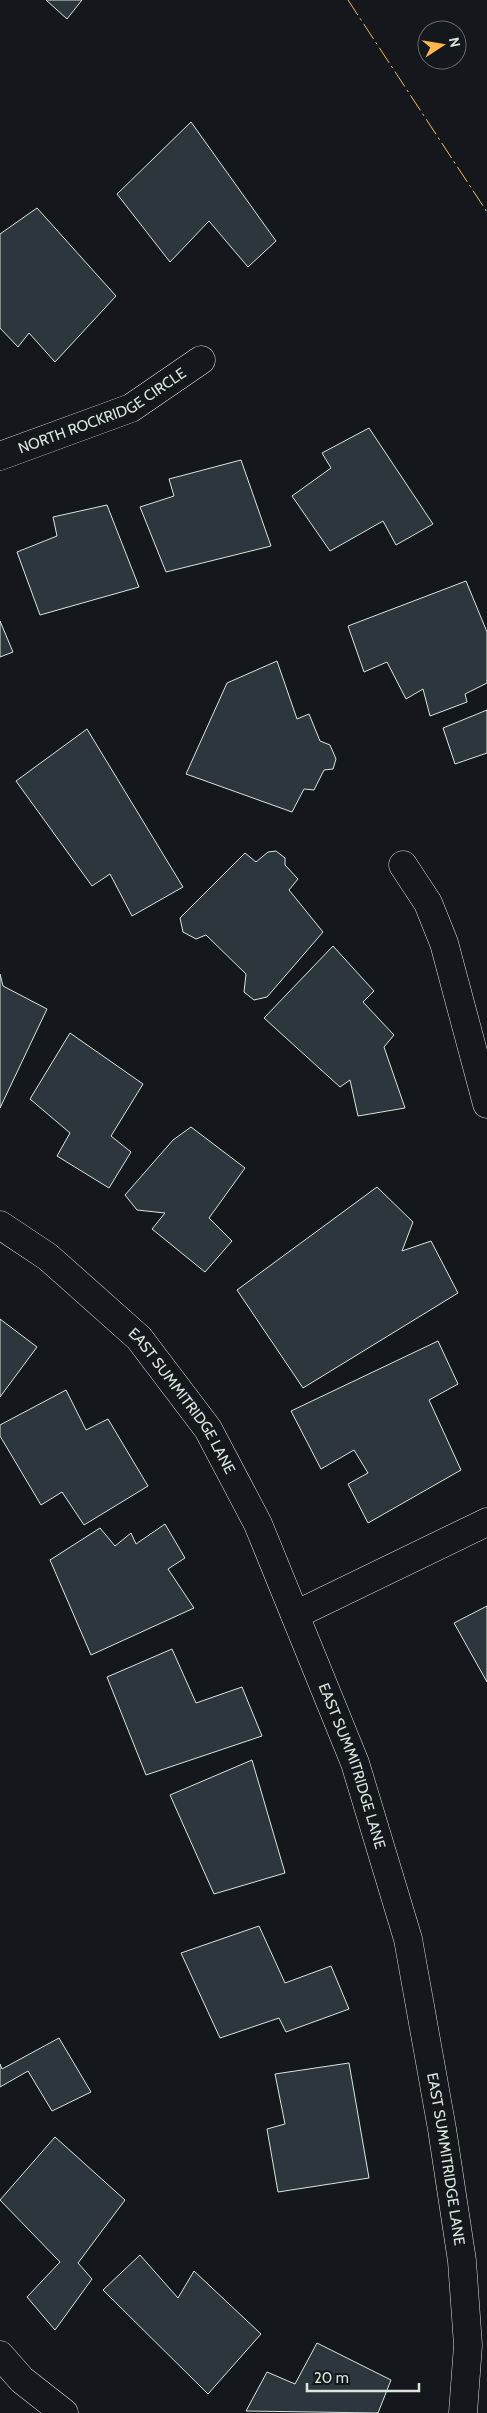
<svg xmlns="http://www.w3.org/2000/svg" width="487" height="2413" font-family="Cabin,sans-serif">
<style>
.building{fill:#2c363c;stroke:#d8e6dc}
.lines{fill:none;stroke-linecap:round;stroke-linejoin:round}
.minor-casing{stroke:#d8e6dc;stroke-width:29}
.minor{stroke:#14181c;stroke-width:28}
.power{stroke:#ffb74d;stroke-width:1;stroke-dasharray:18 4 2.5 4;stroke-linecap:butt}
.labels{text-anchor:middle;stroke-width:4;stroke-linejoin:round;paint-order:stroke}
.street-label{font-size:15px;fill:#d8e6dc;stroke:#14181c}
</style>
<rect width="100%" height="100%" fill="#14181c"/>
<!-- building -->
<path class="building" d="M46,0H82L67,19Z
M191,122L276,241L248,267L209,221L170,262L117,194Z
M37,208L116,296L55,362L29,333L18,347L0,328V234Z
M369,428L433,524L396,545L383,521L330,551L292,496L331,468L322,453Z
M241,460L271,546L166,572L140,507L174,496L169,479Z
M107,505L139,587L40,615L17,552L57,536L53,517Z
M466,581L487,632V683L465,694L467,702L430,716L423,689L406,699L387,662L364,672L348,626Z
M0,621L13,652L0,657Z
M277,661L297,719L309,714L320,741L330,745L336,759L333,769L324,770L314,790L304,789L292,812L186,774L227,683Z
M487,710V753L455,764L443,728Z
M87,729L183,887L132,916L110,874L92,886L16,781Z
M276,851L285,858V865L298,879L289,890L323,932L267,997L254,1000L244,992L246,974L206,935L196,939L183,932L180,918L245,853L256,862L268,852Z
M333,946L374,991L363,1002L394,1035L384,1047L405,1108L358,1116L350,1080L340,1087L264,1018Z
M0,974L3,986L47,1009L0,1108Z
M70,1033L143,1084L111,1136L131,1152L109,1188L57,1156L70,1133L30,1099Z
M191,1127L245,1168L209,1218L232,1241L205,1272L152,1229L165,1213L137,1210L125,1195L173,1140Z
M377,1187L413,1222L402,1251L431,1241L458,1293L303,1388L237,1290Z
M0,1319L37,1347L0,1397Z
M438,1341L458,1384L429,1400L461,1470L368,1523L348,1484L368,1473L354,1450L321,1469L291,1411Z
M66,1390L86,1430L108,1419L148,1486L84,1525L62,1492L41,1505L0,1436V1425Z
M165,1524L185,1558L168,1569L194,1608L91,1655L50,1560L100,1528L115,1546L131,1533L136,1544Z
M487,1606V1682L454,1623Z
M172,1649L196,1703L242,1687L262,1736L146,1775L107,1677Z
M252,1760L285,1873L214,1894L170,1795Z
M259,1926L285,1983L331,1966L349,2009L286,2032L279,2018L220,2038L181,1953Z
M59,2038L91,2092L52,2111L28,2071L0,2087V2064L2,2069Z
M349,2063L369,2178L278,2192L267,2129L285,2124L275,2074Z
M55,2137L125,2200L78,2263L92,2279L55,2330L27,2297L60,2262L0,2200Z
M140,2255L178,2298L194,2271L261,2334L208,2394L103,2290Z
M317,2343L391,2380L378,2413L246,2411L267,2372L295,2384Z"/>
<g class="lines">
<defs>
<g id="minor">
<path id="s1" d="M0,456L131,408L201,360"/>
<path d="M403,865L428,903L444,943L487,1104"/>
<path id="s2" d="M0,1225L48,1257L139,1338L208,1429L258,1524L355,1763L408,1939L442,2129L462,2261L468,2345L463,2413"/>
<path d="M295,1615L487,1522"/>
<path d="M0,2355L22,2380L64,2413"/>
</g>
</defs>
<!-- minor casing -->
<use href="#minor" class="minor-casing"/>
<!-- minor -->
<use href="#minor" class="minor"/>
<!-- power -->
<path class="power" d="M348,0L487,212"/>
</g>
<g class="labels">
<!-- street labels -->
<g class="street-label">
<text dy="5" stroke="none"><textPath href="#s1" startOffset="112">NORTH ROCKRIDGE CIRCLE</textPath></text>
<text dy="5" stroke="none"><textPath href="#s2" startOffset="256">EAST SUMMITRIDGE LANE</textPath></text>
<text dy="5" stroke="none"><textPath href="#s2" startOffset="661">EAST SUMMITRIDGE LANE</textPath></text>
<text dy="5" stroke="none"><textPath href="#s2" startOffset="1066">EAST SUMMITRIDGE LANE</textPath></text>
</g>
</g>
<!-- north arrow -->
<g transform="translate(442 45) rotate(78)"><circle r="24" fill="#14181c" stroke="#626a69"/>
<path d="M0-4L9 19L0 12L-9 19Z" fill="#ffb74d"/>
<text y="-8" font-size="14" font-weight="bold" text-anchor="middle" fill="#d8e6dc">N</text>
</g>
<!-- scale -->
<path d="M307 2383v8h112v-8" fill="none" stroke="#d8e6dc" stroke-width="2.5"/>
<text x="314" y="2383" font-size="15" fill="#d8e6dc" stroke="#14181c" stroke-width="4" paint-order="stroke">20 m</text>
</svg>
